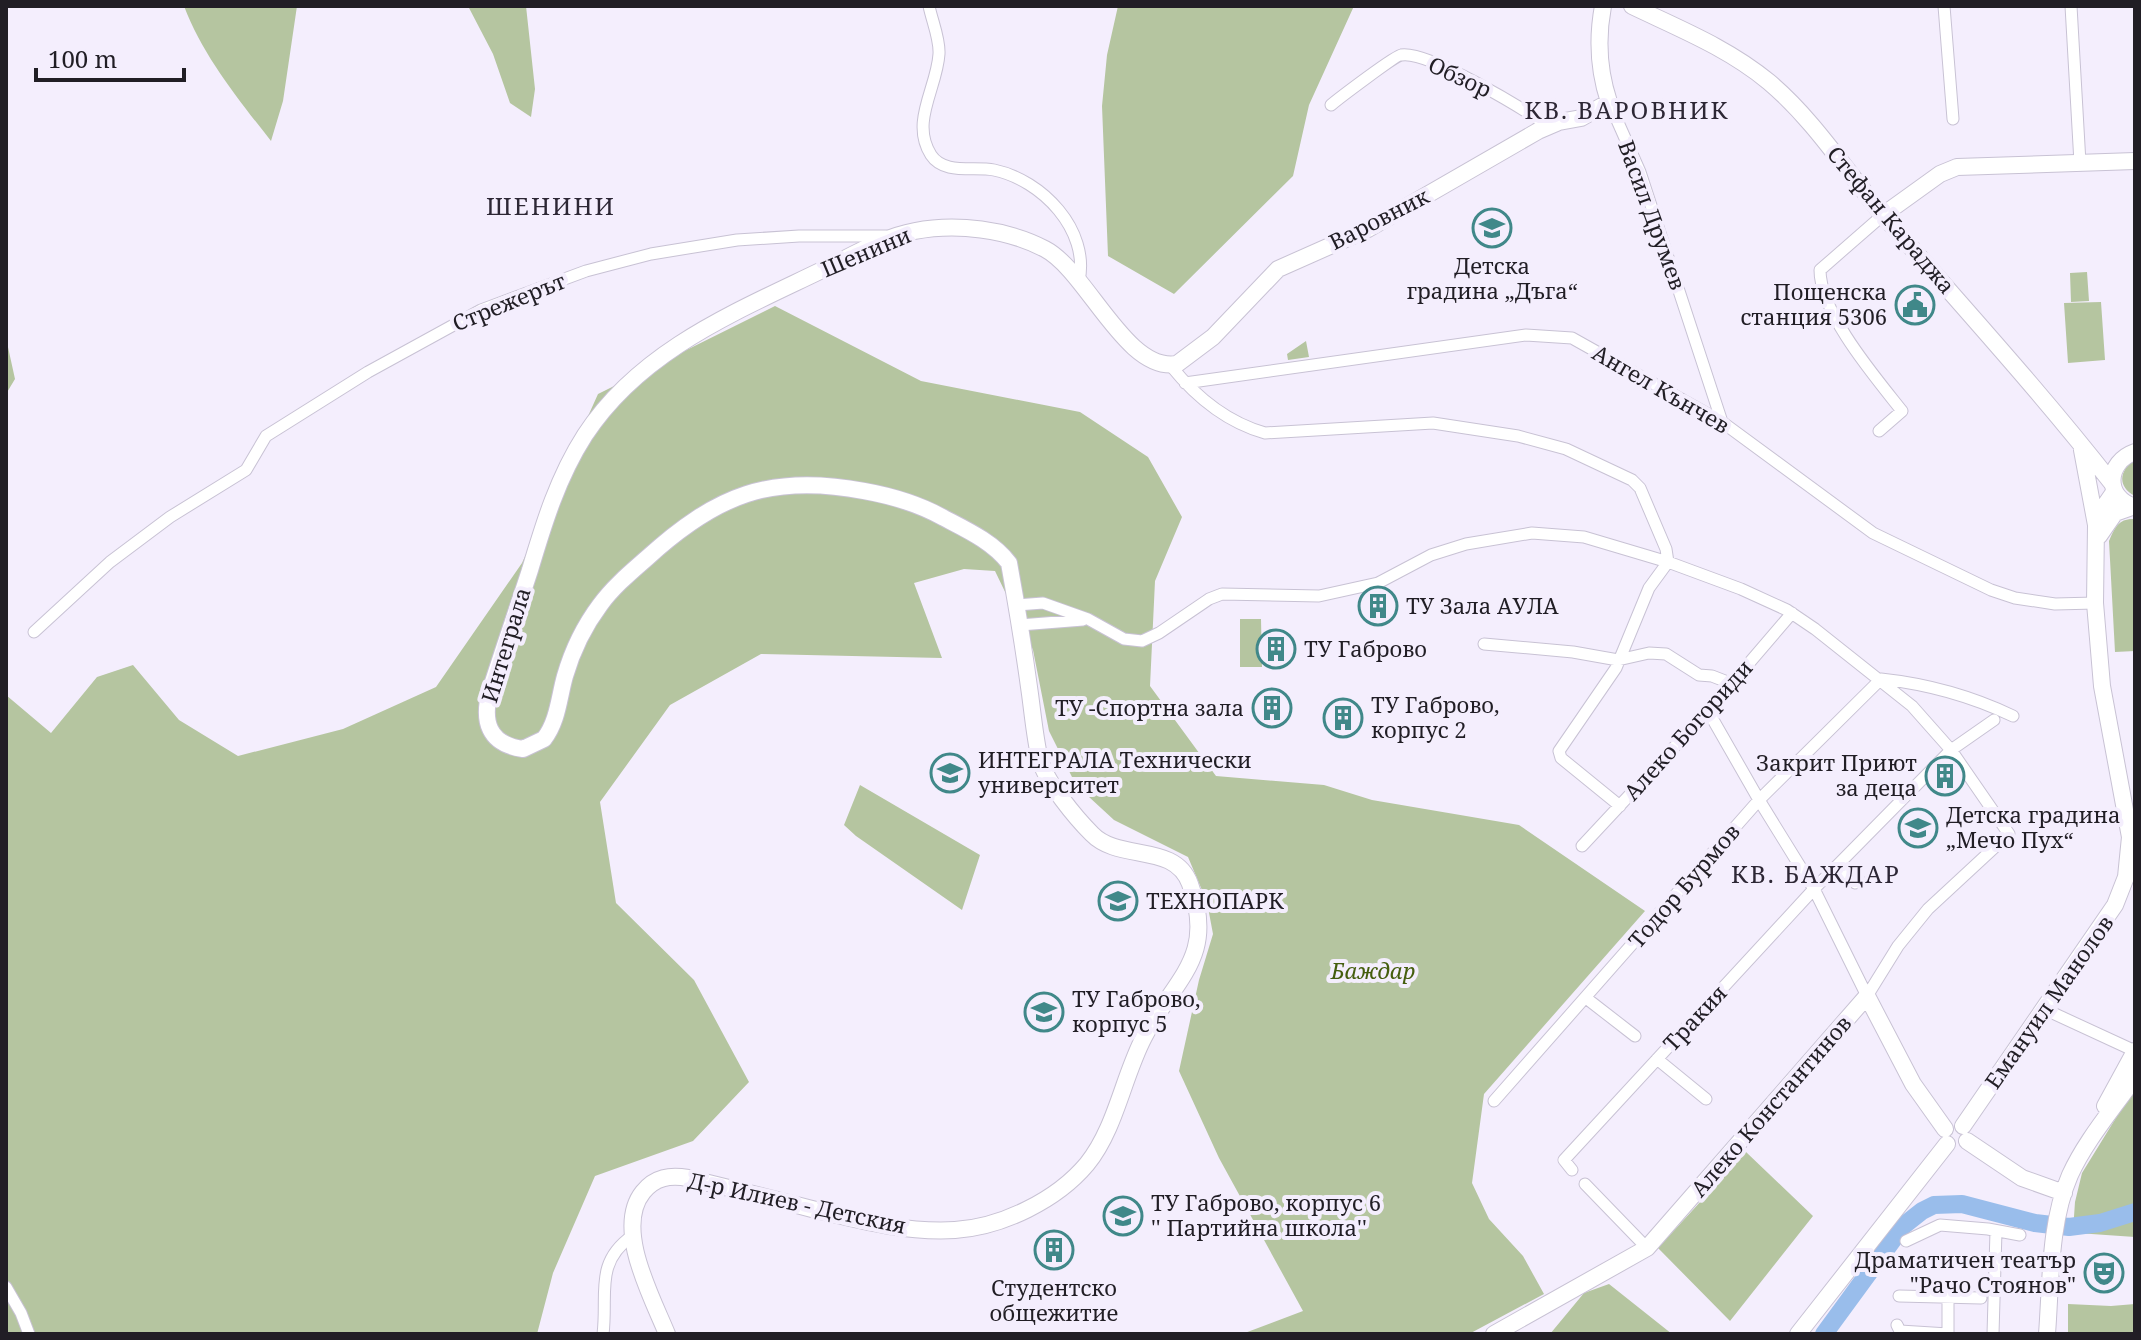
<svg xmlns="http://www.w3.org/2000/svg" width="2141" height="1340" font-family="'Noto Serif',serif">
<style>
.green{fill:#b5c5a0}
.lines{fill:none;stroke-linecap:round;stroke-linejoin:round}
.river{stroke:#99bdeb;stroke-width:18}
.street-casing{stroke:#c8c2d4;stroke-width:13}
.secondary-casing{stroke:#c8c2d4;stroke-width:18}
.primary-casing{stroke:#c8c2d4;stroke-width:18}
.street{stroke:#fff;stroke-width:11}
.secondary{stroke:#fff;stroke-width:16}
.primary{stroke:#fff;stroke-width:16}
.labels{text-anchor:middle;stroke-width:8;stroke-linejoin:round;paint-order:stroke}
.street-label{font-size:22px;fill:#211e25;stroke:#f4eefd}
.poi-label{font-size:22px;fill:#211e25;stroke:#f4eefd;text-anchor:start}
.park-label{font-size:22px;font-style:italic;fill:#455e0f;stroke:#f4eefd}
.neighbourhood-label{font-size:24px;letter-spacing:2px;fill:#2d2735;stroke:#f4eefd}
</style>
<rect width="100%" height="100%" fill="#f4eefd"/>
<!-- green -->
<path class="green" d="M184,6H297L283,101L271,141C238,99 203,56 184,6Z
M468,6H526L535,89L531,117L510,103L493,54Z
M1118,6H1354L1309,105L1293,176L1174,294L1108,256L1102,106L1107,55Z
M2087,272L2089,301L2071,302L2070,273Z
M2101,302L2105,360L2068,363L2064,303Z
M775,306L921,381L1080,412L1148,457L1182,517L1155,581L1150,686L1216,776L1324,785L1372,800L1519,825L1645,911L1484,1094L1472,1183L1489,1219L1523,1256L1544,1294L1469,1334H1242L1303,1311L1219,1158L1179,1071L1199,980L1213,934L1207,902L1188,857L1114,820L1076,785L1049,731L1033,650L995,571L964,569L914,583L942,658L761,654L670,705L600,802L616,903L694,980L749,1082L693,1141L595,1176L553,1273L537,1334H6V695L51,733L97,677L133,665L179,720L238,756L343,729L436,687L522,563L598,394Z
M6,338L15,379L6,394Z
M1306,341L1309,357L1288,360L1287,354Z
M2135,459V496C2116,486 2120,470 2135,459Z
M2135,519V651L2115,652L2109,541C2115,527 2119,518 2135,519Z
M1240,619H1261L1262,667H1240Z
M860,785L980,855L962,910L856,836L844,825Z
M2135,1087V1237L2077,1233L2073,1231L2075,1202L2082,1173Z
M1746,1152L1813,1216L1730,1321L1658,1248Z
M1609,1284L1672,1334H1550L1584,1293Z
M2068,1304L2111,1306L2135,1304V1334H2068Z"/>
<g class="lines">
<!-- river -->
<path class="river" d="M1824,1334L1903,1226L1922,1211L1934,1205L1962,1204L2035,1223L2069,1227L2100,1223L2135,1212"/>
<defs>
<path id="street" d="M929,6C932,21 940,39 939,54C937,88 910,122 931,155C944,175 974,166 994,170C1042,180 1090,230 1079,281
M1944,6L1953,119
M2071,6L2080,163
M1609,102L1640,172L1722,422
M1331,105C1338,99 1396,55 1401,55C1428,50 1525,110 1550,127
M1171,366C1196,397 1226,422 1265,433L1433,423L1518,436L1566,449L1632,480L1640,488L1666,549L1668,562L1649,588L1616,668L1559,751L1561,758L1620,806
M1185,383L1526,335L1572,338L1722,422L1873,533L1991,590L2015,598L2055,604L2095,603
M1879,431L1902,411C1876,378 1820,313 1820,270L1883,215
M1017,605L1043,603L1088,619L1124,639L1142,641L1159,633L1209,599L1222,594L1319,596L1378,583L1431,555L1466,544L1532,533L1584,537L1668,562L1741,589L1787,610L1815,629L1912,706L1951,750L2009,834L1928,909L1898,946L1867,996
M1020,625L1083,620
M34,632L110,562L170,517L246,470L266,436L368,372L481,310L586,271L651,254L737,240L799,236H886
M1484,644L1573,652L1618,660L1649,653L1666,654L1699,675L1712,676L1730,683
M1708,711L1759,800L1814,889L1867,996
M1582,846L1708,711L1792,613
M1834,868L1848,875L1855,883L1859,880
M1586,998L1635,1036
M2044,1009L2135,1051
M1657,1059L1706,1099
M1494,1101L1759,800L1881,679C1928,684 1971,696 2013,716
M1572,1170L1564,1160L1814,889L1951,750L1994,720
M1585,1184L1647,1248
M1906,1241L1940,1225L1988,1229L2020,1235
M6,1287L21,1313L29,1334
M1899,1296L1981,1298
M1897,1325L1900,1331L1948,1334V1298
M603,1334C608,1294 594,1263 632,1236
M1993,1334L1996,1231"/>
<path id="secondary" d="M1632,6C1680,29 1728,48 1769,82C1814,120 1846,171 1883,215C1960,304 2039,390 2111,482
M1883,215L1940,174L1957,167L2135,161
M2082,450L2096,525
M2099,536L2115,513L2132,507
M2105,1106L2135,1051
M1963,1126L2115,905L2126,877L2130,837L2102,686L2095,603L2096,525L2105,505L2114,492
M1967,1141L2022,1178L2064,1193
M667,1334C652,1297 614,1228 643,1192C655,1177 670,1175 688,1178C729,1188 770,1198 812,1209C858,1220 906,1233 955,1230C1002,1227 1057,1200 1087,1164C1116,1128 1123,1077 1144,1037C1174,979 1217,958 1190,884C1175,842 1119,862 1092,834C1076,818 1046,782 1040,760C1035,739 1033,716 1030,694C1024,650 1017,607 1009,563C993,542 967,530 944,518C919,504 892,496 864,491C771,473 716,495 647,558C631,572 613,587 600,605C585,625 572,652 565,676C559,697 558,721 544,739L523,749C488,744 482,721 490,691C503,650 517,610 530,570C544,523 558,477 585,435C640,351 733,313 820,271C850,257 882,237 915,231C956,223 1007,229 1045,249C1087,271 1126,373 1177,364L1213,337L1278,269L1368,229L1538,131L1559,122L1581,118L1609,102C1599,72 1597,38 1603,6
M1494,1334L1647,1248L1867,996L1913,1084L1945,1129
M1798,1334L1947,1144
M2047,1334C2051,1283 2049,1223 2070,1175C2086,1140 2113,1109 2135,1077"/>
<path id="primary" d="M2135,452C2106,462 2104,498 2135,507"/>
</defs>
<!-- street casing -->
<use href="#street" class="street-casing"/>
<!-- secondary casing -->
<use href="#secondary" class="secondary-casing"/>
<!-- primary casing -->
<use href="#primary" class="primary-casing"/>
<!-- street -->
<use href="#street" class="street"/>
<!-- secondary -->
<use href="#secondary" class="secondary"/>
<!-- primary -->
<use href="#primary" class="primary"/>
</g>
<!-- icons -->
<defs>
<symbol id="school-ring" viewBox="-11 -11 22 22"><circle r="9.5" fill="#f4eefd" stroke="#408889" stroke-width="1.5"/><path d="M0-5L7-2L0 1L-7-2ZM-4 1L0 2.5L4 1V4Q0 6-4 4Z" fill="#408889"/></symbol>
<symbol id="civic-ring" viewBox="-11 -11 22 22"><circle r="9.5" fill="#f4eefd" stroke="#408889" stroke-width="1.5"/><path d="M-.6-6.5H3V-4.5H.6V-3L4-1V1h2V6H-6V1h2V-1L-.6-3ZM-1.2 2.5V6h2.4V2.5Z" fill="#408889"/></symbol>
<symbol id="building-ring" viewBox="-11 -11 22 22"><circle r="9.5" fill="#f4eefd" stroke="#408889" stroke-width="1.5"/><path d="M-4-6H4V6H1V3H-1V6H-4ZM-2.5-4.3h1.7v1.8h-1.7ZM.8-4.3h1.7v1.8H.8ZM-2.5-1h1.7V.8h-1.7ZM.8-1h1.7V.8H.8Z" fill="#408889"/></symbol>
<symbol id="university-ring" viewBox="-11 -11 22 22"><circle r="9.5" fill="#f4eefd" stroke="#408889" stroke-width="1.5"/><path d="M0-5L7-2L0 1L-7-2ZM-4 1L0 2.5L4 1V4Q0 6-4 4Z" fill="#408889"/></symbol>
<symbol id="theatre-ring" viewBox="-11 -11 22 22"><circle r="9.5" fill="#f4eefd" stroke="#408889" stroke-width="1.5"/><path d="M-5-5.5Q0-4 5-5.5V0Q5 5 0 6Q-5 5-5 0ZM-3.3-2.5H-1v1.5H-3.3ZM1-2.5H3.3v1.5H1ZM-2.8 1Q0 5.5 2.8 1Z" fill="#408889"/></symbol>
</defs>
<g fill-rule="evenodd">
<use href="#school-ring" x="1470" y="206" width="44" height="44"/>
<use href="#civic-ring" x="1893" y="283" width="44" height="44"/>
<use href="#building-ring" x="1356" y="584" width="44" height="44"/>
<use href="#building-ring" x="1254" y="627" width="44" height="44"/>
<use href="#building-ring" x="1250" y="686" width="44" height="44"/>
<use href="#building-ring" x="1321" y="696" width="44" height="44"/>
<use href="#university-ring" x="928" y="751" width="44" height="44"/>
<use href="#building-ring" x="1923" y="754" width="44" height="44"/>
<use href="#school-ring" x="1896" y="806" width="44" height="44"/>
<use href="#university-ring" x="1096" y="879" width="44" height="44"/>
<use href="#university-ring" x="1022" y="990" width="44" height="44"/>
<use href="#university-ring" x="1101" y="1194" width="44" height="44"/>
<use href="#building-ring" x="1032" y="1228" width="44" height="44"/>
<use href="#theatre-ring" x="2082" y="1251" width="44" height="44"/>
</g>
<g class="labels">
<!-- street labels -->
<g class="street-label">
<text transform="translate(1460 77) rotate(25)" y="8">Обзор</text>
<text transform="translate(1652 215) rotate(70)" y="8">Васил Друмев</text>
<text transform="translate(1379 219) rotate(-27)" y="8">Варовник</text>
<text transform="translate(1891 220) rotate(50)" y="8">Стефан Караджа</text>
<text transform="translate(866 252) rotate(-23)" y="8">Шенини</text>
<text transform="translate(509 302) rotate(-22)" y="8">Стрежерът</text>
<text transform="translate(1661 389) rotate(30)" y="8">Ангел Кънчев</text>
<text transform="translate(506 645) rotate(-73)" y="8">Интеграла</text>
<text transform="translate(1688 730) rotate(-48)" y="8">Алеко Богориди</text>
<text transform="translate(1684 886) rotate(-49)" y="8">Тодор Бурмов</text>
<text transform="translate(2049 1002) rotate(-55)" y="8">Емануил Манолов</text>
<text transform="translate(1695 1018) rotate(-47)" y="8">Тракия</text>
<text transform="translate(1771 1106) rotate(-49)" y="8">Алеко Константинов</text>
<text transform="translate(797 1203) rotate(12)" y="8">Д-р Илиев - Детския</text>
</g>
<!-- poi labels -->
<g class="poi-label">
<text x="1492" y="274" text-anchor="middle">Детска<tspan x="1492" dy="25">градина „Дъга“</tspan></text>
<text x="1887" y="300" text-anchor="end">Пощенска<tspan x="1887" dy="25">станция 5306</tspan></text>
<text x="1406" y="614">ТУ Зала АУЛА</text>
<text x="1304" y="657">ТУ Габрово</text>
<text x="1371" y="713">ТУ Габрово,<tspan x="1371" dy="25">корпус 2</tspan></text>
<text x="1244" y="716" text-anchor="end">ТУ -Спортна зала</text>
<text x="978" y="768">ИНТЕГРАЛА Технически<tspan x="978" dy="25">университет</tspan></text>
<text x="1917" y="771" text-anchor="end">Закрит Приют<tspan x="1917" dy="25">за деца</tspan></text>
<text x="1946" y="823">Детска градина<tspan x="1946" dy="25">„Мечо Пух“</tspan></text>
<text x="1146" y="909">ТЕХНОПАРК</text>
<text x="1072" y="1007">ТУ Габрово,<tspan x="1072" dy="25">корпус 5</tspan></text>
<text x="1151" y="1211">ТУ Габрово, корпус 6<tspan x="1151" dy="25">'' Партийна школа''</tspan></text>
<text x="2076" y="1268" text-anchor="end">Драматичен театър<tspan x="2076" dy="25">"Рачо Стоянов"</tspan></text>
<text x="1054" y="1296" text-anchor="middle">Студентско<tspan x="1054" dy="25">общежитие</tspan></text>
</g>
<!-- park labels -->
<g class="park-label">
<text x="1373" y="979">Баждар</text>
</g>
<!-- neighbourhood labels -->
<g class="neighbourhood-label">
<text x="1627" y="119">КВ. ВАРОВНИК</text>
<text x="551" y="215">ШЕНИНИ</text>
<text x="1816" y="883">КВ. БАЖДАР</text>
</g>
</g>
<!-- border -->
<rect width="2141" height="1340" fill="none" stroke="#211e25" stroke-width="16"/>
<!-- scale -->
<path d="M36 68v12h148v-12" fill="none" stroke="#211e25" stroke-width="4"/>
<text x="48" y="68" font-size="24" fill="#211e25" stroke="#f4eefd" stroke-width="6" paint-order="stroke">100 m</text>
</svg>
